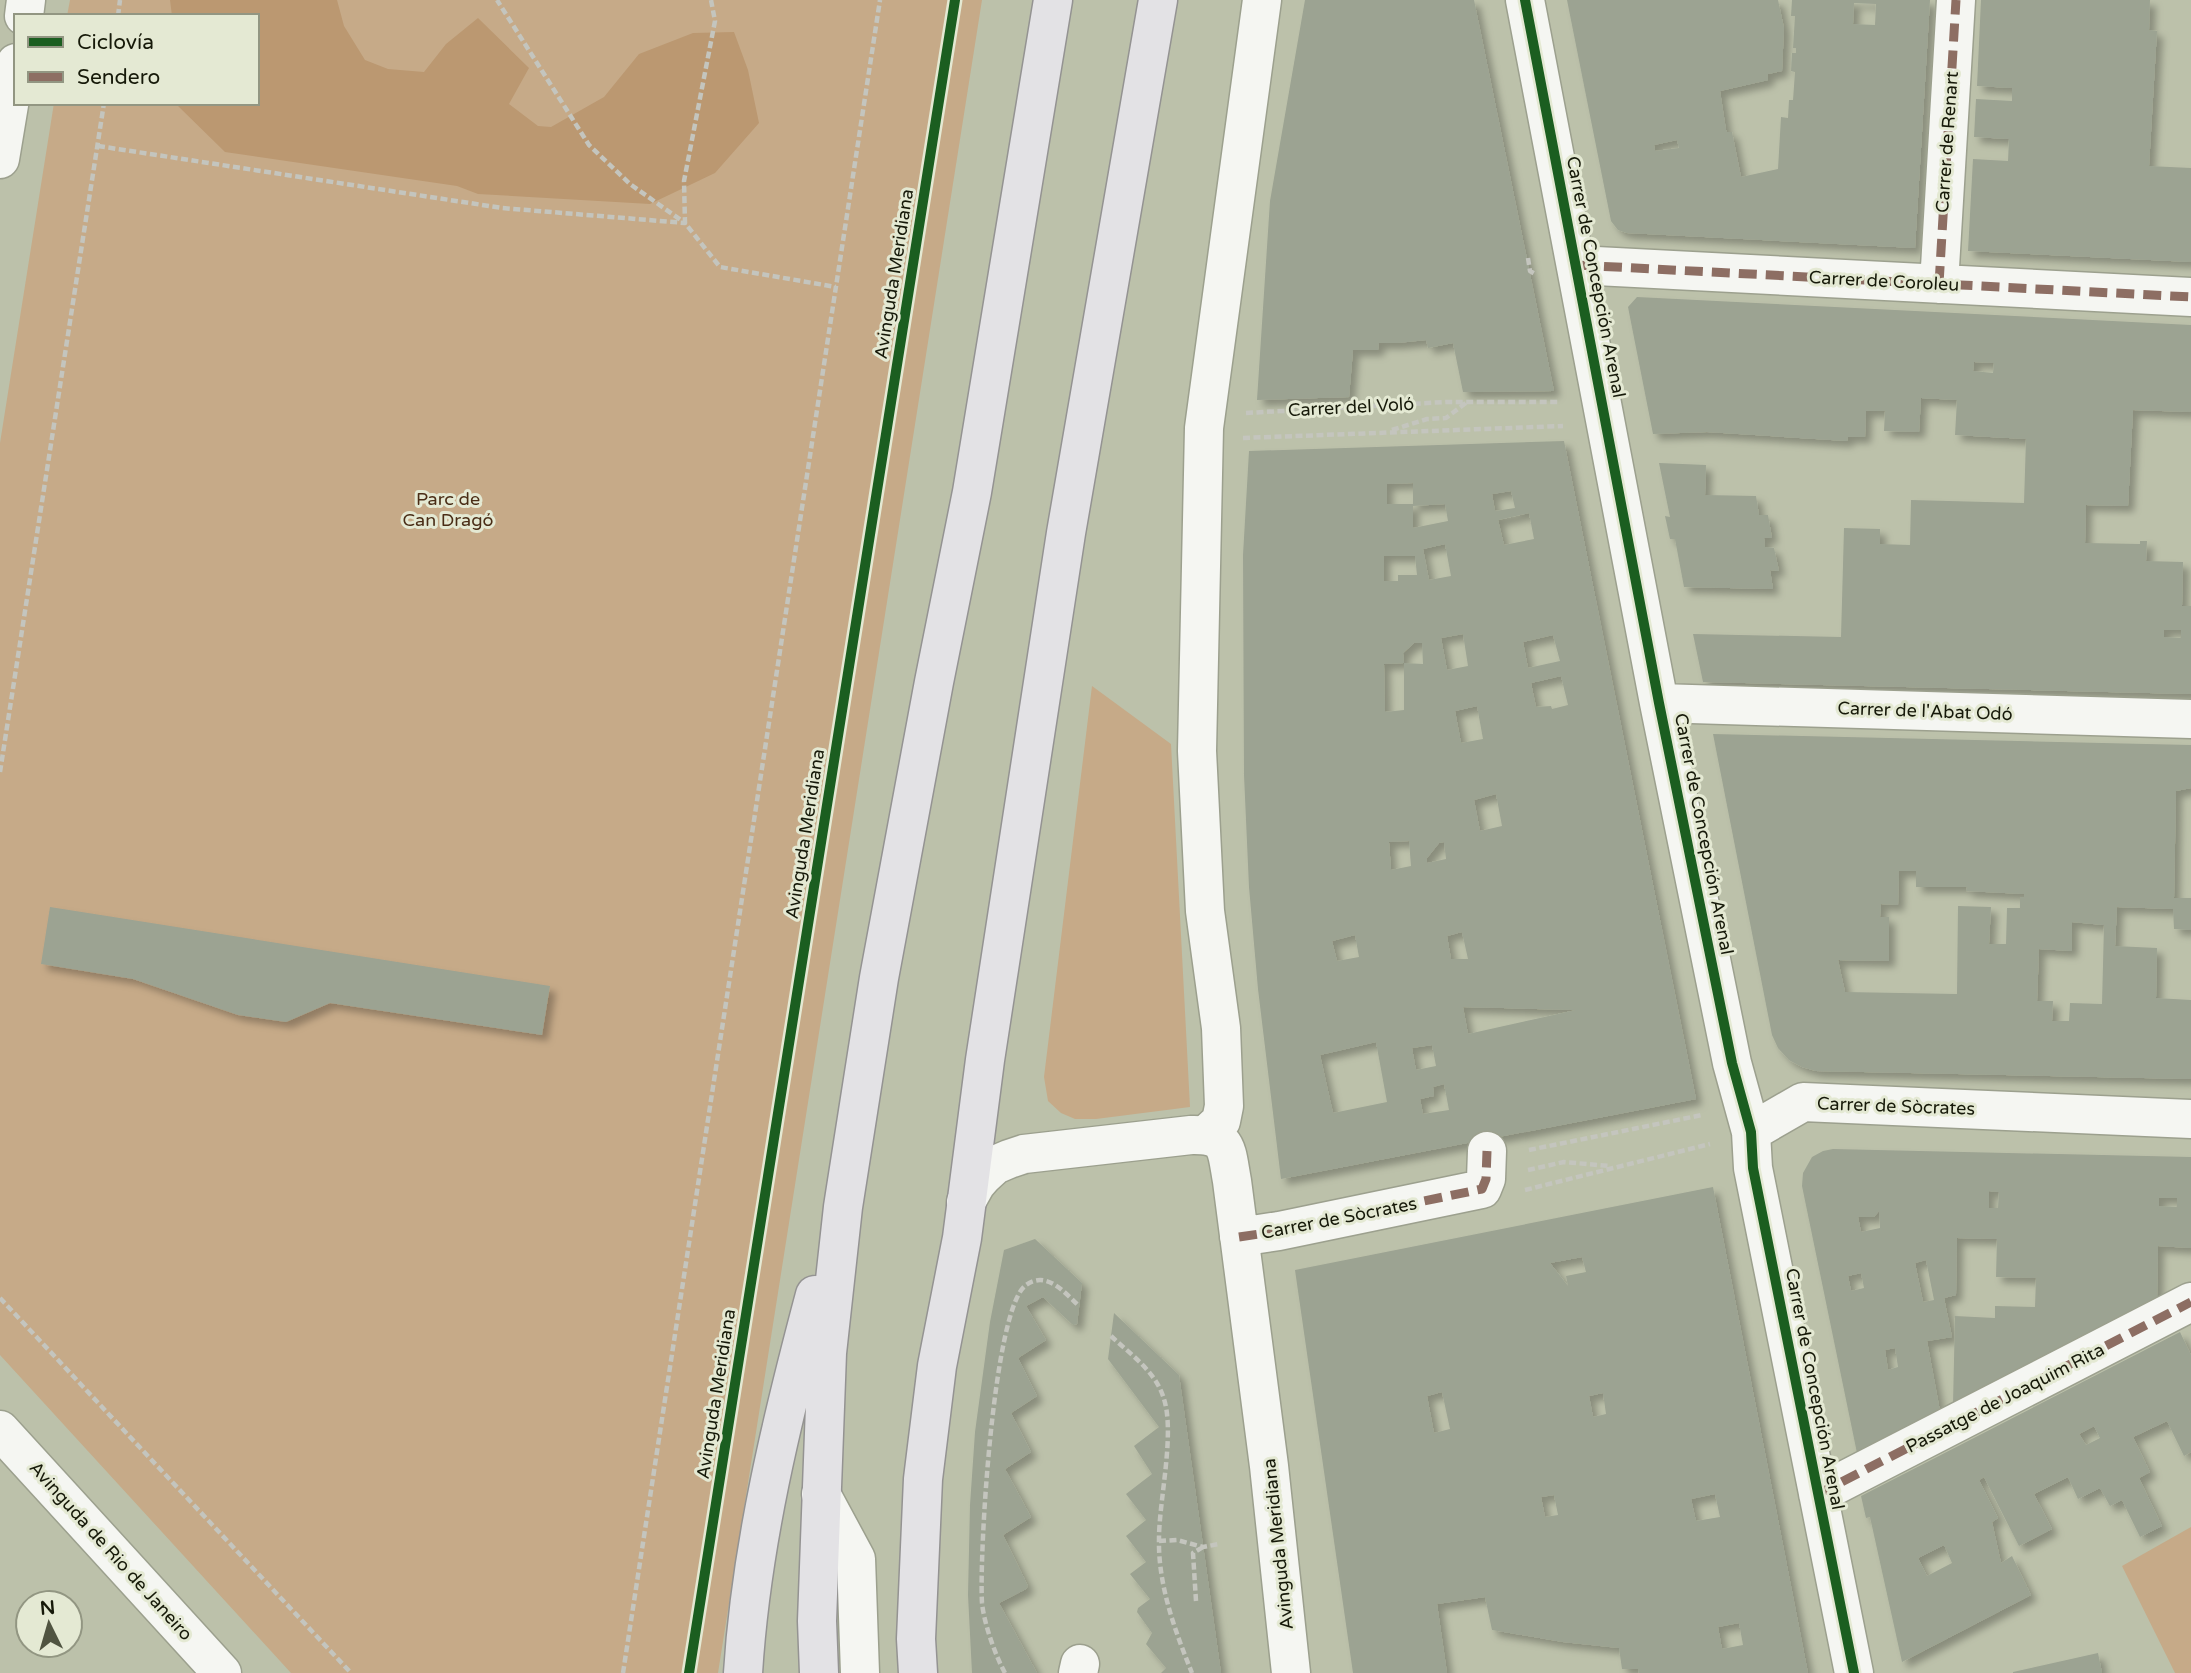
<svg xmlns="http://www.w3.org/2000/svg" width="2191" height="1673" font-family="'Varela Round',sans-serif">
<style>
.green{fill:#c6aa88}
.forest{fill:#bb9871}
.building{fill:#9ca392;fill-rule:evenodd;filter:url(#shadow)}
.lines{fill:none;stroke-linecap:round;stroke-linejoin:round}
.minor-casing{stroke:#9ca08e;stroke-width:41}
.major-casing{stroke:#949392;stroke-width:41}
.path{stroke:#c4c5be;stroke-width:4.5;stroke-dasharray:7 3.5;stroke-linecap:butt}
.minor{stroke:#f5f6f2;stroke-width:38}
.major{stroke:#e3e2e5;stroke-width:38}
.quiet{stroke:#8d6e63;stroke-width:9;stroke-dasharray:18 9;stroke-linecap:butt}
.cycleway-casing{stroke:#e4e9d3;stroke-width:15}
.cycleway{stroke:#1b5e20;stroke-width:10}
.labels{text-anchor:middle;stroke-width:6;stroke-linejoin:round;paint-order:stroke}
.street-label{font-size:18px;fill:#161909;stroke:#e4e9d3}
.park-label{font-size:18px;fill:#4a2d16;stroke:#e4e9d3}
</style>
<defs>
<filter id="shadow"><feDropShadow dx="6" dy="6" stdDeviation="3.5" flood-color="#0004"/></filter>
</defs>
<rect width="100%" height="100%" fill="#bcc1aa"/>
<!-- green -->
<path class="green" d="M70,0H982L718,1673H291L0,1355V443L54,103H257V16H67Z
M1092,686L1171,744L1190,1107L1096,1119H1075L1061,1113L1048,1101L1044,1077Z
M2191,1527V1673H2175L2122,1566Z"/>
<!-- forest -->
<path class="forest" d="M170,0H337L344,26L365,60L388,69L424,72L446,44L478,18L529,68L509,104L538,126L551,127L604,97L639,54L693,33L734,32L748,70L759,123L715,173L650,204L478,194L457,186L225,152L178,106V103H257V16H172Z"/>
<!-- building -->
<path class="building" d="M1305,0H1474L1554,391L1463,392L1453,343L1428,348L1426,340L1397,343H1379L1378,350H1353L1349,397L1257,400L1270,201Z
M1567,0H1778L1784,28L1782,71L1768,74V80L1720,91L1726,130L1727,132H1732L1741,177L1778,169L1781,117L1788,118L1789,100H1793L1795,72L1791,71L1792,53H1796V48H1793L1795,16H1791L1792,0H1930L1915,248L1627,233L1618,230L1611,221ZM1854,3L1876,4L1875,25L1853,24ZM1677,140L1679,148L1655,151L1654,145Z
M1981,0H2150L2149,30L2157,31L2149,166L2191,168V262L1968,251L1973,159L2008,161L2009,139L1974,137L1976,99L2012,101V88L1977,86Z
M1637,297L2191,325V412L2133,410L2128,506L2086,505L2085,543L2140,544V541H2147L2146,561L2183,562L2182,606H2191V694L1703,682L1693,634L1841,637L1844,528L1880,529V544L1910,545L1911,500L2024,503L2026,439L1955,435L1957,400L1921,398L1919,432L1884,431L1885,411H1866L1865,437H1848L1847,441L1707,432L1653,434L1628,307ZM1974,362L1994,363L1993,373L1973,371ZM2164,630H2181V638L2164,637Z
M1564,441L1696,1099L1281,1179L1258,989L1249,887L1244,775L1243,555L1249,451ZM1413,483V504H1387V484ZM1511,491L1515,508L1495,511L1492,494ZM1445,504L1448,521L1413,528V506ZM1529,513L1534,539L1504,545L1498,520ZM1445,544L1451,576L1429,580L1423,549ZM1384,556H1415L1417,575H1398V581H1384ZM1463,634L1468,666L1447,670L1441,638ZM1553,635L1560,661L1528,668L1523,642ZM1414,643H1422L1423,664L1404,663V710L1385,712L1384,664L1404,663L1403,653ZM1561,676L1568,705L1552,709L1551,706L1536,707L1531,683ZM1477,706L1483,739L1461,743L1455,711ZM1496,794L1502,826L1480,831L1474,800ZM1409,841L1411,866L1391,870L1389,842ZM1444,842L1446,859L1427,863V858L1439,843ZM1462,932L1468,959H1451L1447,936ZM1355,935L1359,957L1337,961L1332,941ZM1463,1007L1576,1010L1468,1034ZM1376,1042L1387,1102L1333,1113L1320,1055ZM1432,1045L1436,1066L1416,1070L1412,1048ZM1444,1084L1449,1110L1423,1114L1420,1099L1434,1096L1433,1087Z
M1659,463L1706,465L1705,495L1756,496L1759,515H1768L1772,538H1764L1765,547L1774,548L1779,571L1770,570L1773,589L1684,587L1675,539H1670L1665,516L1670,517Z
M1713,734L2191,745V788L2176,791L2174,898H2191V930L2174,929L2173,909L2117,907L2115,946L2157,948L2156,998L2191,1000V1079L1816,1071L1802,1067L1789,1060L1778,1048L1772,1035ZM1899,871H1916V887H1967L1966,891L2024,894V897H2020V908H2007L2006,944H1989L1991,907L1958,906L1957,994L1845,992L1838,960L1889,961V917H1880L1881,904L1898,905ZM2072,922L2104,925L2102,1004L2070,1003L2069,1021H2052L2053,1001H2037L2039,949L2072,951Z
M50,907L550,986L542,1035L330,1003L286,1022L238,1015L133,979L41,964Z
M1833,1149L2191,1157V1248L2158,1246L2157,1300L1953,1404L1955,1316L1995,1318V1306L2035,1307L2036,1278L1996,1277L1997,1239L1957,1238L1956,1295L1944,1298L1952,1337L1927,1341L1940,1411L1857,1453L1802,1186L1803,1173L1812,1157L1823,1151ZM1989,1191L1999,1192L1998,1208H1989ZM2159,1198H2177V1207L2159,1206ZM1879,1211L1880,1228L1861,1232L1858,1217H1874ZM1926,1260L1934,1300L1923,1302L1915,1263ZM1861,1273L1864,1288L1851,1291L1848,1276ZM1895,1348L1898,1367L1888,1370L1885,1350Z
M1713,1187L1808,1673H1639L1638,1669H1622L1619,1648L1563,1642L1492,1630L1485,1597L1437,1604L1447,1673H1353L1295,1270ZM1582,1257L1586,1272L1566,1276L1568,1286L1550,1263ZM1442,1392L1450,1429L1434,1433L1427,1396ZM1603,1393L1606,1414L1593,1417L1589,1396ZM1715,1494L1720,1517L1696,1521L1691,1499ZM1554,1495L1558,1515L1545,1517L1541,1497ZM1739,1623L1743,1645L1722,1649L1718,1627Z
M1035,1239L1082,1283L1077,1324L1073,1325L1043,1297L1026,1306L1046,1340L1018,1358L1037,1396L1011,1413L1031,1452L1005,1469L1031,1517L1003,1535L1028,1586L1026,1589L999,1603L1037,1673H972L968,1595L970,1505L975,1432L990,1322L1004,1250Z
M1114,1313L1179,1375L1221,1673H1161L1166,1668L1146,1644L1152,1633L1137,1612L1138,1608L1150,1599L1130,1574L1146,1562L1126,1536L1146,1520L1126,1494L1152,1474L1134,1446L1159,1427L1108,1359Z
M2180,1332L2191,1355V1452L2184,1456L2167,1421L2133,1437L2150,1472L2139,1478L2162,1526L2140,1537L2122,1500L2110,1506L2100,1488L2078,1499L2068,1477L2034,1494L2052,1529L2019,1546L1984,1477L1979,1480L1998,1518L1992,1522L2001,1563L2012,1556L2031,1595L1902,1662L1870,1517L1866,1518L1861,1496ZM2094,1426L2100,1438L2086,1445L2079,1434ZM1944,1545L1952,1563L1927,1576L1918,1558Z
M2098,1653L2102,1673H2013V1672Z"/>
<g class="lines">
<defs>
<path id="minor" d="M1525,0L1659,703L1732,1063L1751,1132L1753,1168L1854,1673
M24,16L26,0
M0,159L16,63
M1577,265L2191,297
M1939,284L1956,0
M1659,703L2191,719
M1751,1132L1803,1102L2191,1119
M1206,1135L1221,1121L1224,1106L1221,1028L1205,911L1197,751L1204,428L1262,0
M966,1202L976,1184L983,1176L995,1165L1009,1159L1024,1154L1191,1135C1229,1134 1226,1149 1232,1181L1269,1466L1291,1673
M1239,1237L1279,1231L1482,1189L1486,1179L1487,1151
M0,1430L222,1673
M821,1494L856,1559L860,1673
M1818,1494L2191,1302
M1078,1673L1080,1664"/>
<path id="major" d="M743,1673C751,1545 782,1419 815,1295
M819,1673L817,1621L827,1353L843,1207L879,978L934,682L972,492L1053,0
M918,1673L916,1639L923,1479L937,1366L962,1238L985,1060L1066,533L1158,0"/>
</defs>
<!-- minor casing -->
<use href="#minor" class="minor-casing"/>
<!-- major casing -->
<use href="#major" class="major-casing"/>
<!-- path -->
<path class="path" d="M711,0L715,21L684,181L685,223L720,267L836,287
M118,16L120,0
M98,146L502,208L685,223L630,184L589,145L497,0
M1528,258L1530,271L1535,274
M1246,413L1446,402H1559
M1392,430L1427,419L1446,418L1467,402
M1243,438L1563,426
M0,772L104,103
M1529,1150L1702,1115
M1528,1170L1564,1162L1609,1166
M1525,1190L1710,1144
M0,1298L351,1673
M1111,1336C1130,1354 1154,1370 1163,1396C1176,1431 1159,1499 1159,1539C1158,1585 1175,1631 1192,1673
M1159,1541L1177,1540L1203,1547L1219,1544
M1196,1601L1193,1553L1203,1547
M623,1673L880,0
M689,1673L955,0
M1005,1673C995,1655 984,1623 982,1603C979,1557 993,1308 1026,1285C1047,1270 1065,1293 1079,1306"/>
<!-- minor -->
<use href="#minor" class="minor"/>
<!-- major -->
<use href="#major" class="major"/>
<!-- quiet -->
<path class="quiet" d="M1577,265L2191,297
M1939,284L1956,0
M1239,1237L1279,1231L1482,1189L1486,1179L1487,1151
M1818,1494L2191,1302"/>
<defs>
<path id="cycleway" d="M1525,0L1659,703L1732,1063L1751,1132L1753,1168L1854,1673
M689,1673L955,0"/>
</defs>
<!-- cycleway casing -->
<use href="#cycleway" class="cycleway-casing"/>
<!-- cycleway -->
<use href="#cycleway" class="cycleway"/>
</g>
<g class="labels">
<!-- street labels -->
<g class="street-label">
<text transform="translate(1947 142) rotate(-86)" y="6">Carrer de Renart</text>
<text transform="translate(894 274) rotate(-81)" y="6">Avinguda Meridiana</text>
<text transform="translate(1596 277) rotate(79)" y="6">Carrer de Concepción Arenal</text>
<text transform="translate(1884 281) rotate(3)" y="6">Carrer de Coroleu</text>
<text transform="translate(1351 407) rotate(-3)" y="6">Carrer del Voló</text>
<text transform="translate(1925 711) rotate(2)" y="6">Carrer de l'Abat Odó</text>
<text transform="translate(805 834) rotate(-81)" y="6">Avinguda Meridiana</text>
<text transform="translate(1704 834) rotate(79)" y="6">Carrer de Concepción Arenal</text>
<text transform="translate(1896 1106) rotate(2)" y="6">Carrer de Sòcrates</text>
<text transform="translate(1339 1218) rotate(-11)" y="6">Carrer de Sòcrates</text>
<text transform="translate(1815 1389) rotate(79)" y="6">Carrer de Concepción Arenal</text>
<text transform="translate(716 1394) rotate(-81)" y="6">Avinguda Meridiana</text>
<text transform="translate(2005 1398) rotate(-27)" y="6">Passatge de Joaquim Rita</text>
<text transform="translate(1278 1544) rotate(-96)" y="6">Avinguda Meridiana</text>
<text transform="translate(111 1551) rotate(48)" y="6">Avinguda de Rio de Janeiro</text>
</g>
<!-- park labels -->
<g class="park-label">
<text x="448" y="505">Parc de<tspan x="448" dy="21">Can Dragó</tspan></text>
</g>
</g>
<!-- legend -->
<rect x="14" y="14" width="245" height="91" fill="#e4e9d3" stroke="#929682" stroke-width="2"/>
<rect x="28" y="37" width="35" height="10" fill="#1b5e20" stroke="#929682" stroke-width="2"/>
<text x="77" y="49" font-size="21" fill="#161909">Ciclovía</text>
<rect x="28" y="72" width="35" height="10" fill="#8d6e63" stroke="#929682" stroke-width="2"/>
<text x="77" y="84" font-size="21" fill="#161909">Sendero</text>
<!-- north arrow -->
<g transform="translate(49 1624) rotate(355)"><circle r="33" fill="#e4e9d3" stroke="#929682" stroke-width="2"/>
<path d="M0-5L12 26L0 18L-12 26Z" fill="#505441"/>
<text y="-10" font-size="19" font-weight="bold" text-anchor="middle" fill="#161909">N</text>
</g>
</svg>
